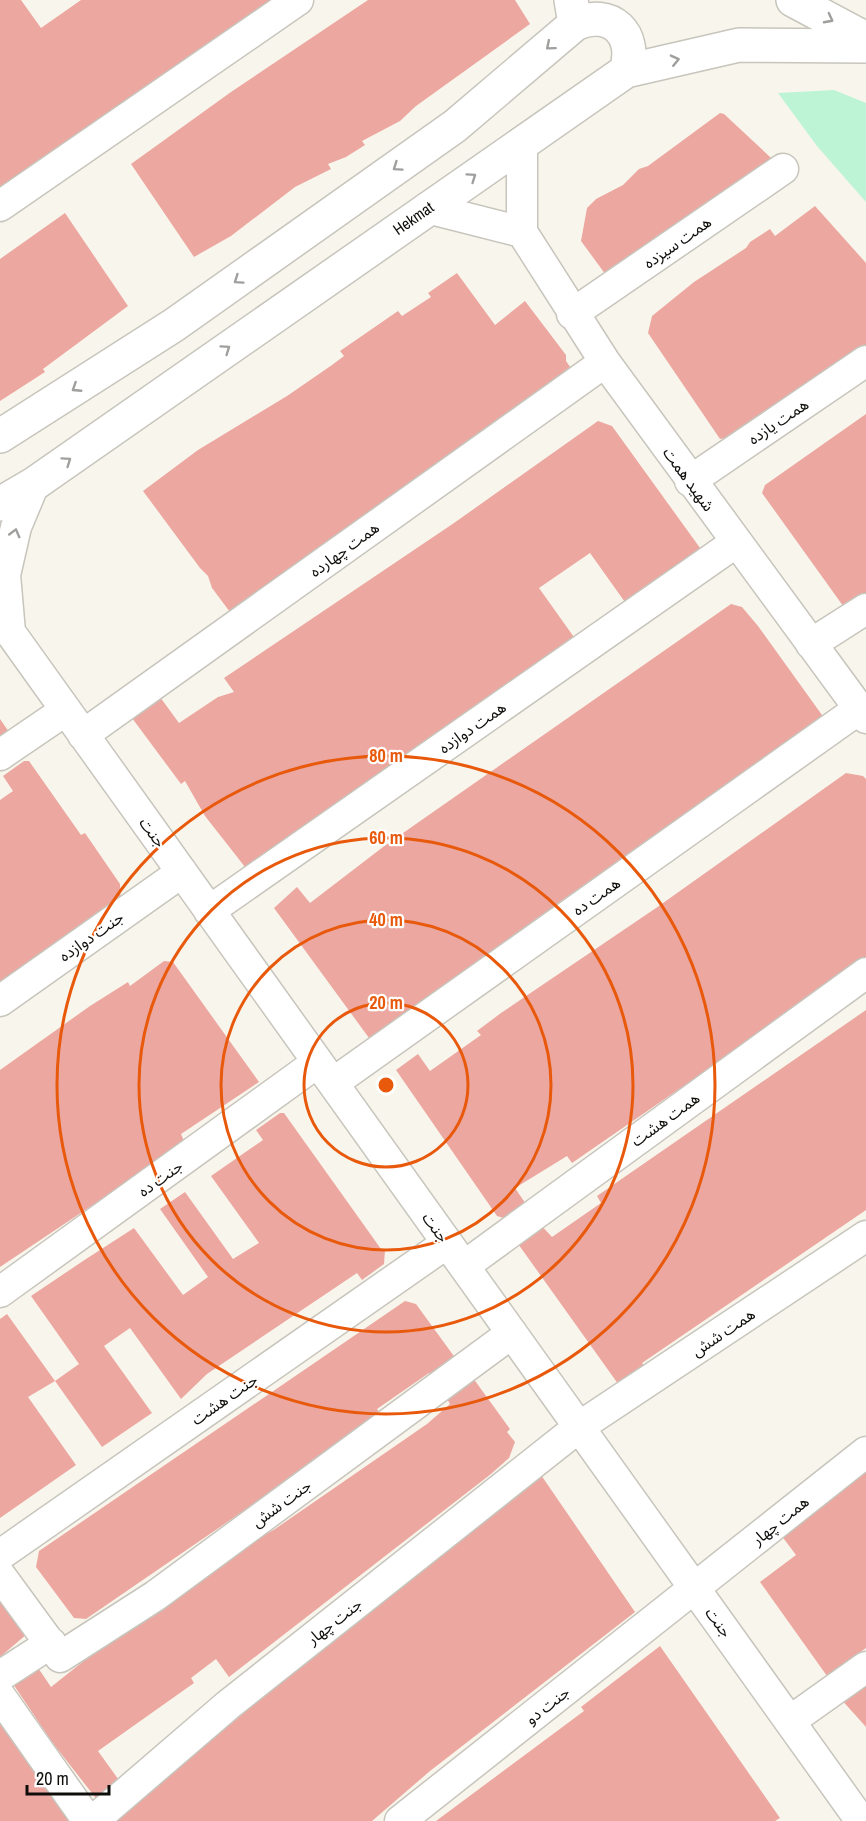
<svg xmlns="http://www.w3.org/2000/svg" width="866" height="1821" font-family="'Archivo Narrow','Noto Sans Arabic',sans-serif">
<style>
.green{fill:#bdf4d6}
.building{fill:#eca7a0}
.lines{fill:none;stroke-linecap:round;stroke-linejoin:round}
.minor-casing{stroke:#c7c5bc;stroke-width:33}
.tertiary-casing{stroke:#c7c5bc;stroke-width:36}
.trunk-casing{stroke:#c7c5bc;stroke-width:36}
.minor{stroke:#fff;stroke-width:30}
.tertiary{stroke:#fff;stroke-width:33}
.trunk{stroke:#fff;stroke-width:33}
.oneway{stroke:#9f9f9d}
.ring{fill:none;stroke:#e8590c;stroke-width:3}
.labels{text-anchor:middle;stroke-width:4.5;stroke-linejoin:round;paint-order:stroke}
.street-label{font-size:16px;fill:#0f0e0b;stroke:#fff}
.centre{fill:#e8590c;stroke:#fff;stroke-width:3}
.ring-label{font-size:18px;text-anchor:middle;font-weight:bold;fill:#e8590c;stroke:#fff;stroke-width:4.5;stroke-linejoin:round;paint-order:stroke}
</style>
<rect width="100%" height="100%" fill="#f8f6ec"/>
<!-- green -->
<path class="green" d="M834,90L866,103V202L817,146L778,93Z"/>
<!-- building -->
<path class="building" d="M0,0H21L41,28L81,0H294L0,207Z
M368,0H515L530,24L416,106L400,121L362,141L365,145L346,157L328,164L331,169L295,187L231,236L194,257L131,164L231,92Z
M720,113L724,114L783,169L614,286L581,241L587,208L596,199L623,185L639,169L648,166Z
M815,206L866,263V365L730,446L725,438L720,439L648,333L652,316L694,282L746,248L750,242L770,229L775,236Z
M65,213L128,306L43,369L45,372L0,401V259Z
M457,273L495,325L525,301L566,355V361L575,374L239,624L212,588L208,576L200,568L143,491L198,450L287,396L332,365L344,356L340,351L398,311L402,316L431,297L428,293Z
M866,414V614L851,617L762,493L765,485Z
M598,421L612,426L708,559L637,619L590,553L539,588L586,654L263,890L205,816L185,781L181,784L132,718L160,697L179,723L218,697L234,692L224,678L454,523Z
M731,604L742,607L758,626L827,722L380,1053L274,908L297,887L310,903L383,847Z
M0,719L16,742L0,758Z
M24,761H29L81,835L85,833L120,884L121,907L0,991V800L13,791L3,776Z
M846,773L863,776L866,779V960L572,1163L567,1156L515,1188L528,1207L510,1220L497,1216L396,1070L418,1054L430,1071L481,1035L477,1031L501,1013L656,908Z
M164,961L173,962L259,1082L181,1134L184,1141L136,1176L0,1267V1070L90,1006L128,982L130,986Z
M866,1010V1210L642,1363L647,1370L621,1388L516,1241L538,1222L552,1237L601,1203L597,1196Z
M280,1113H284L381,1249L385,1250L384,1264L362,1280L357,1273L207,1374L181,1399L130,1328L104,1346L152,1413L102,1447L55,1381L28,1397L76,1465L0,1518V1319L7,1314L55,1381L79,1364L31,1296L83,1261L134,1228L183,1295L208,1277L160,1209L185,1192L233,1259L259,1243L211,1176L263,1140L256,1130Z
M405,1301L416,1304L456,1359L435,1384L429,1373L377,1409L382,1416L357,1433L86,1619L74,1618L36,1567L39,1551Z
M473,1378L510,1429L507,1432L515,1442L509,1458L491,1474L229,1677L216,1659L191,1678L194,1683L98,1751L126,1790L102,1806L52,1742L7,1675L30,1656L51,1687L85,1660L224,1564L247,1545L275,1529L427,1424L450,1404L446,1397Z
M866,1467V1648L827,1676L760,1582L796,1555L778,1531Z
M541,1475L635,1612L430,1771L372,1821H115L257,1702Z
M0,1596L27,1634L0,1657Z
M660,1646L780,1818L775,1821H436L584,1711L581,1707Z
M866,1678V1727L840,1698Z
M0,1719L75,1821H0Z"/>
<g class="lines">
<defs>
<path id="minor" d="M522,142V232L605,362L866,718
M0,206L298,0
M427,208L522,232
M572,314L783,169
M690,481L866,361
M0,627L10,632L861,1821
M10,632L5,575L16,527L34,484
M811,644L866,609
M83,735L605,362
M0,755L66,710
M209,911L735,543
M0,1001L182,872
M333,1083L859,709
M464,1266L866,973
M0,1292L318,1062
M0,1555L447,1243
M0,1575L60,1657L155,1596L512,1333
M0,1676L51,1643
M0,1696L88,1821
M790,1721L866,1667
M93,1821L228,1705L579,1427L866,1236
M400,1821L866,1452"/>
<path id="tertiary" d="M575,24C611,8 638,34 626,71
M0,436L174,325L455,126L575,24L571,0
M0,504L34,484L626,71L739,45L866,46"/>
<path id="trunk" d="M793,0L866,39"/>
</defs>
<!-- minor casing -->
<use href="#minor" class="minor-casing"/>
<!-- tertiary casing -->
<use href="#tertiary" class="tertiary-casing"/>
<!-- trunk casing -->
<use href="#trunk" class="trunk-casing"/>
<!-- minor -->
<use href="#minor" class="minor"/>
<!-- tertiary -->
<use href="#tertiary" class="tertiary"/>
<!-- trunk -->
<use href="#trunk" class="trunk"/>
</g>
<!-- one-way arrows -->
<defs><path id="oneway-chevron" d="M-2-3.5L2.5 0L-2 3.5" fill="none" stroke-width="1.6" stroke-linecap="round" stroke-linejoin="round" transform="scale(1.5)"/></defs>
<g class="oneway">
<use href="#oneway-chevron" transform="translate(829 19) rotate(28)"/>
<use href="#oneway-chevron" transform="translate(550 46) rotate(140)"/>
<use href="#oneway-chevron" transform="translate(675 60) rotate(-13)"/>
<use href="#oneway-chevron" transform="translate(397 167) rotate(145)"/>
<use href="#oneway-chevron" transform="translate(472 177) rotate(-35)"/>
<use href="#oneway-chevron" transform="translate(238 280) rotate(145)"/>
<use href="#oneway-chevron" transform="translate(226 349) rotate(-35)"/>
<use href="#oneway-chevron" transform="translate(76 388) rotate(147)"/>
<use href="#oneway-chevron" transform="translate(67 461) rotate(-35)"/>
<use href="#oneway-chevron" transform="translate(15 533) rotate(-75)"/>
</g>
<!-- distance rings -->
<g class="ring">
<circle cx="386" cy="1085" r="82"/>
<circle cx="386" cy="1085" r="165"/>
<circle cx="386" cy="1085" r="247"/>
<circle cx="386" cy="1085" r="329"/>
</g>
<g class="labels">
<!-- street labels -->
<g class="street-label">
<text transform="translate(413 218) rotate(-35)" y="6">Hekmat</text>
<text transform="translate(677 242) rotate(-35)" y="6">همت سیزده</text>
<text transform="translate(778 421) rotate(-34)" y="6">همت یازده</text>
<text transform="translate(689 479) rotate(54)" y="6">شهید همت</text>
<text transform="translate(344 549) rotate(-36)" y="6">همت چهارده</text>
<text transform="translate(472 727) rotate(-35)" y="6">همت دوازده</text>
<text transform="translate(153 832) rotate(54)" y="6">جنت</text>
<text transform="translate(596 896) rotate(-35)" y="6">همت ده</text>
<text transform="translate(91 936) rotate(-35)" y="6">جنت دوازده</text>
<text transform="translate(665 1119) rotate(-36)" y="6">همت هشت</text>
<text transform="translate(160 1178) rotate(-36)" y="6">جنت ده</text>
<text transform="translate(436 1227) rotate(54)" y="6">جنت</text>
<text transform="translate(723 1332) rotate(-34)" y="6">همت شش</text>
<text transform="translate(224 1399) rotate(-35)" y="6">جنت هشت</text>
<text transform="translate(281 1503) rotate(-36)" y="6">جنت شش</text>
<text transform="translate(780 1520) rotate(-39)" y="6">همت چهار</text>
<text transform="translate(334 1621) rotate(-38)" y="6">جنت چهار</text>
<text transform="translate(719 1622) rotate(54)" y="6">جنت</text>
<text transform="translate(547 1705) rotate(-38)" y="6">جنت دو</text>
</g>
</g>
<circle cx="386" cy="1085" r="9" class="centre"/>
<g class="ring-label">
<text x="386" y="762">80 m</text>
<text x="386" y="844">60 m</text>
<text x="386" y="926">40 m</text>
<text x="386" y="1009">20 m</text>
</g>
<!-- scale -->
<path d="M27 1785v9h82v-9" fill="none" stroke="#0f0e0b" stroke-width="3"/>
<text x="36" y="1785" font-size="18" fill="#0f0e0b" stroke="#ffffff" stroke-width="4.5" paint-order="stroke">20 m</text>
</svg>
